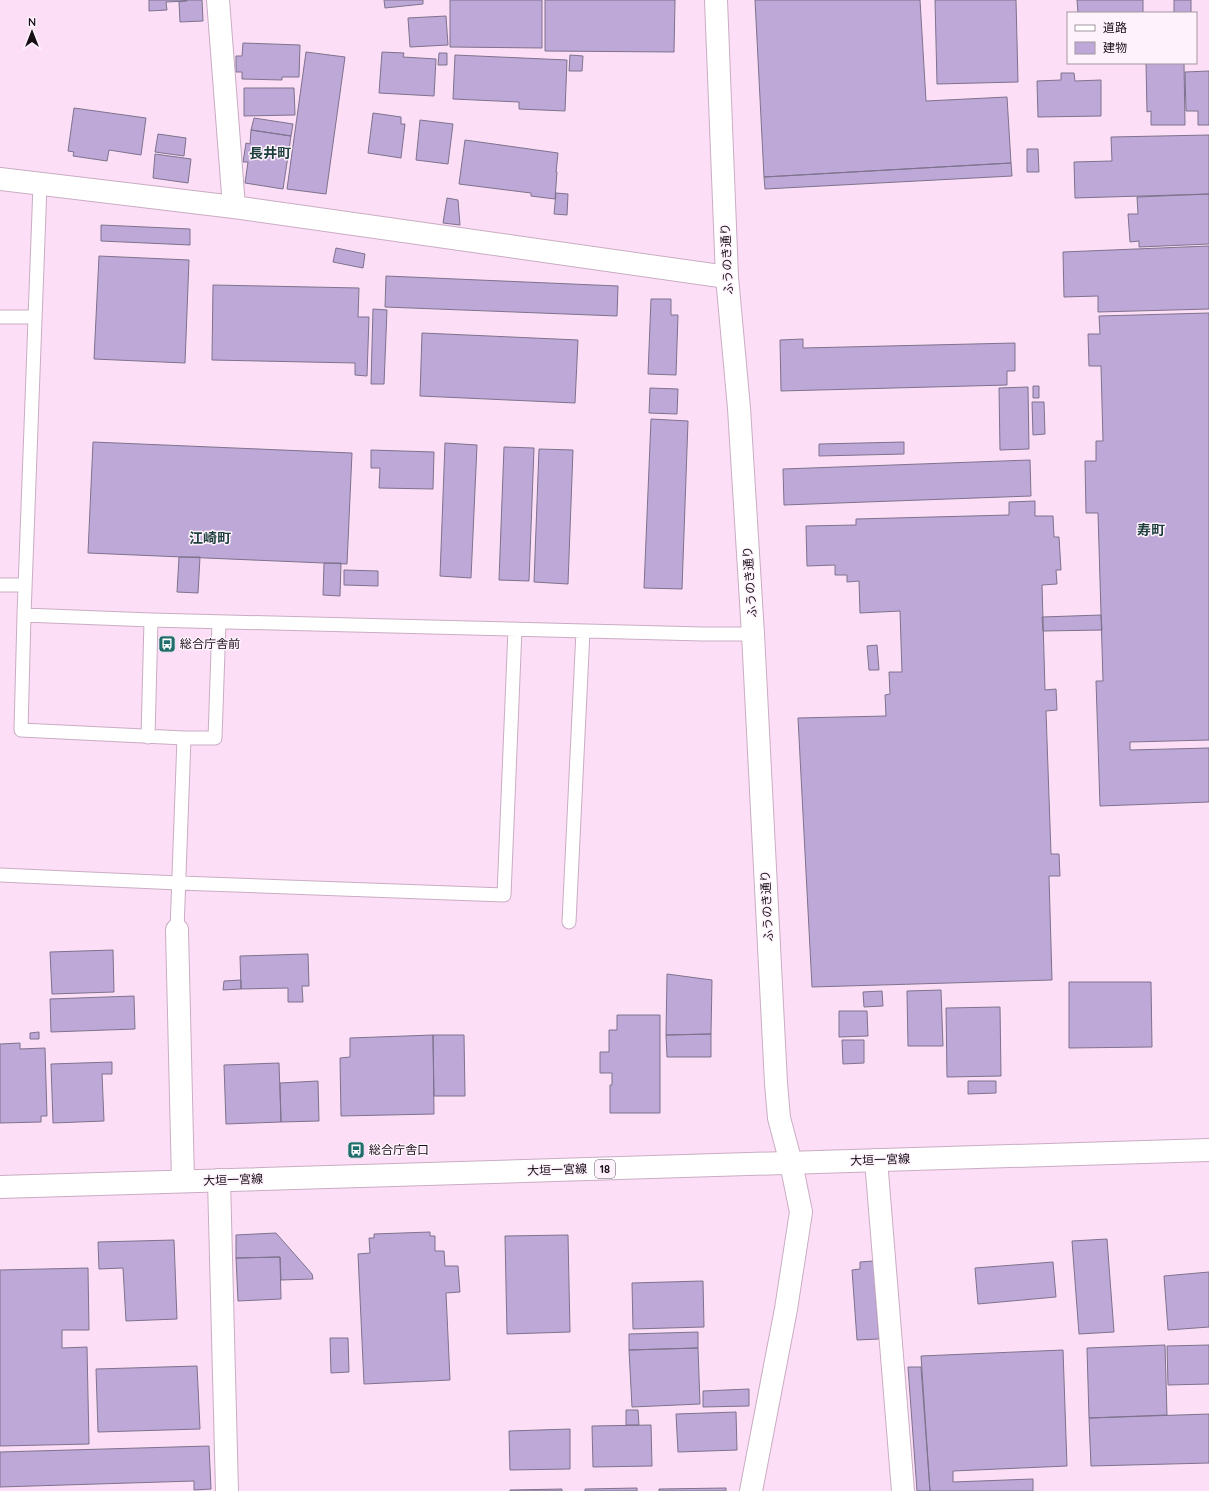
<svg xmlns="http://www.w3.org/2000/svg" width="1209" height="1491" font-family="Quicksand,'Noto Sans JP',sans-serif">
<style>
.building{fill:#bda8d7;stroke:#7e728d}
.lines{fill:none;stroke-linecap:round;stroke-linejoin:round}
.service-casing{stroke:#c9adc3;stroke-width:15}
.minor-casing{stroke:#c9adc3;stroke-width:24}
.tertiary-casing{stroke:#c9adc3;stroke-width:24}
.primary-casing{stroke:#c9adc3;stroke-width:24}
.service{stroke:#fff;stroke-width:13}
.minor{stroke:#fff;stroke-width:22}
.tertiary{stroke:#fff;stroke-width:22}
.primary{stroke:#fff;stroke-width:22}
.labels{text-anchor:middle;stroke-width:3;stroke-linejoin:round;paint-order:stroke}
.shield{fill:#fef2fc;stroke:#5c525b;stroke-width:1}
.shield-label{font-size:11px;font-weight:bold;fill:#170e16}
.street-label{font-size:12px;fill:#170e16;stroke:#fef2fc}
.poi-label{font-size:12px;fill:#170e16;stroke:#fef2fc;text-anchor:start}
.quarter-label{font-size:14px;font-weight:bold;fill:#1d3f3e;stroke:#fef2fc}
</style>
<rect width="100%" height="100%" fill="#fcdff6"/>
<!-- building -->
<path class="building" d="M149,0H187V1L166,2L167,10L149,11Z
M187,0H202L203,21L180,22L179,2Z
M384,0H423V4L385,8Z
M450,0H542V48L450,47Z
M545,0H675L674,52L545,51Z
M755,0H920L926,101L1007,97L1011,163L764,177Z
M935,0H1016L1018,82L937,84Z
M1077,0H1143V13H1078Z
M1174,0H1191V13H1174Z
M446,16L448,45L410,47L408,18Z
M243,43L300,45L299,77H282V80L242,79V72H236V56H242Z
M306,52L345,57L326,194L287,189Z
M382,52L404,53L403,57L436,59L434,96L379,93Z
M439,53H447V65H438Z
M455,55L567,60L565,111L519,109V102L453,99Z
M570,55L583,56L582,71H569Z
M1146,63H1184L1185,125H1151V111L1147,112Z
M1209,71V125H1198V111H1186L1185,72Z
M1061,73H1074L1075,81L1101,80V116L1038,117L1037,81L1061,80Z
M244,88H294L295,115L244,116Z
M74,108L146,118L141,155L109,150L107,161L73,156L74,152L68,151Z
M373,113L401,117V124H405L401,158L368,153Z
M254,118L293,124L291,136L251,130Z
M420,120L453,124L448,164L416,160Z
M251,130L291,136L283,189L245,183L248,162H243L246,143L250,144Z
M158,134L186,138L184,156L155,152Z
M1209,135V194L1075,198L1074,162L1112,161L1111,137Z
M465,140L558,153L556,172H557L555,199L531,196V193L459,184Z
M1027,149H1038L1039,172H1027Z
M155,154L191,159L188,183L153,178Z
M1011,163L1012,176L765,189L764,177Z
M556,193L568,194L567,215L554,214Z
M1209,194V244L1139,247V241L1130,242L1128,214H1138L1137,197Z
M447,198L458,200L460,225L443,223Z
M101,225L190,229V245L101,241Z
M1209,246V309L1098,312V296L1064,297L1063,252Z
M336,248L365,254L363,268L333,262Z
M99,256L189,260L185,363L94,359Z
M386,276L618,286L617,316L385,307Z
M213,285L359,288L358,317H369L367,376L355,375V363L212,360Z
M651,299H671V315H678L676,375L648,374Z
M373,309L387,310L384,384H371Z
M1209,313V740L1130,742V750L1209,748V802L1100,806L1096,681H1103L1098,513H1086L1085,461H1096V441H1103L1101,366H1089L1088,334H1100L1099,316Z
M422,333L578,340L575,403L420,396Z
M803,339V348L1015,343V371H1007V385L781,391L780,340Z
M1033,386H1039V398H1033Z
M1028,387L1029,449L1000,450L999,388Z
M650,388L678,389L677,414L649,413Z
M1032,402H1044L1045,434L1033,435Z
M651,419L688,421L682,589L644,588Z
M93,442L352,453L347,564L88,553Z
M904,442V454L819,456V444Z
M445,443L477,445L471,578L440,576Z
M504,447L534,448L529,581L499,580Z
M539,449L573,450L568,584L534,582Z
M371,450L434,452L433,489L379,488L380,468H371Z
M1030,460L1031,496L784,505L783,469Z
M1035,501V516H1053L1054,537H1059L1061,570H1056L1057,584L1042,585L1045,690L1056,689L1057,710L1046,711L1051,854H1059L1060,876H1049L1052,980L812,987L798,718L886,716L885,695L890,694L889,672H902L900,611L860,613L859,581L847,582V575H835V565L807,566L806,526L856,525V519L1009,515V502Z
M179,557H200L198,593L177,592Z
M324,563H341L340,596L323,595Z
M344,570L378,571V586L344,585Z
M1101,615L1102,630L1043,631L1042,617Z
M877,645L879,670H869L867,646Z
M113,950L114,992L52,994L50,952Z
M308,954L309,986H302L303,1002H288V988L241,989L240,956Z
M667,974L712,980L711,1034L666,1035Z
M241,980V989L223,990L224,981Z
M1069,982H1151L1152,1047L1069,1048Z
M941,990L943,1046H908L907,991Z
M882,991L883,1006L864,1007L863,992Z
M134,996L135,1029L51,1032L50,999Z
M1000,1007L1001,1076L947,1077L946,1008Z
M839,1011H867L868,1036L839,1037Z
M617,1015H660V1113H610V1085H612V1073H600V1052H609V1030H617Z
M39,1032V1039H30V1033Z
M711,1034V1057H667L666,1035Z
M433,1035L434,1114L341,1116L340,1058L350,1057V1038Z
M433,1035H464L465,1096H434Z
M842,1040H864V1063L843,1064Z
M20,1043V1049L45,1048L47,1116H41V1122L0,1123V1044Z
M112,1062V1074H102L104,1121L53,1123L51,1064Z
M279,1063L281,1122L226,1124L224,1065Z
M318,1081L319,1121L281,1122L280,1083Z
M968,1081H996V1093L968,1094Z
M430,1232V1236H435V1251H444L445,1266H458L460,1292L446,1293L450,1380L364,1384L358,1254L370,1253L369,1238H374V1234Z
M276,1233L312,1274L313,1279L281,1280L280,1257L236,1258V1235Z
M568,1235L570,1332L507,1334L505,1236Z
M1107,1239L1114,1332L1079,1334L1072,1241Z
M174,1240L177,1319L126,1321L123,1268L99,1269L98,1242Z
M280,1257L281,1299L238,1301L236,1258Z
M873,1261L879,1339L857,1340L852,1270L860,1269V1262Z
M1053,1262L1056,1297L978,1304L975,1268Z
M88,1268L89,1330H62V1348L87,1347L89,1444L0,1446V1270Z
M1209,1272V1327L1168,1330L1164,1276Z
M703,1281L704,1327L633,1329L632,1283Z
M698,1332V1348L629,1350V1334Z
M330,1338H348L349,1372L331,1373Z
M1165,1345L1167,1415L1089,1418L1087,1348Z
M1209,1345V1384L1168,1385L1167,1346Z
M698,1348L700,1404L632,1407L629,1350Z
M1063,1350L1067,1466L953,1471V1482L1033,1479V1491H930L921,1356Z
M197,1366L200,1429L98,1432L96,1369Z
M908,1367H921L930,1491H917Z
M749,1389V1406L703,1407V1391Z
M626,1410H638L639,1425H626Z
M736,1412L737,1450L678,1452L676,1414Z
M1209,1414V1463L1091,1466L1089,1418Z
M651,1425L652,1466L593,1467L592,1426Z
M570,1429V1469L510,1470L509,1431Z
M209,1446L211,1489L194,1490V1481L0,1487V1452Z
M637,1488V1491H585V1489Z
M726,1488V1491H659V1489Z
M562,1489V1491H510V1490Z"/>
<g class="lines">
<defs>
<path id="service" d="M40,185L24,615L21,730L184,738H215L219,622
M0,317H35
M0,585H25
M24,615L151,620L703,634H753
M148,737L151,620
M0,875L179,883L504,895L515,629
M569,922L583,631
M177,930L184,738"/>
<path id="minor" d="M218,0L234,207
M0,179L234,207L727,277
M177,930L183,1181
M876,1160L903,1491
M219,1180L227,1491
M751,1491L786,1309L801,1212L791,1163"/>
<path id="tertiary" d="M716,0L727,277L739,408L753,634L776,1083L779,1118L791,1163"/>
<path id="primary" d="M0,1187L1209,1150"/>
</defs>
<!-- service casing -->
<use href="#service" class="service-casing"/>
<!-- minor casing -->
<use href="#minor" class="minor-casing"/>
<!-- tertiary casing -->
<use href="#tertiary" class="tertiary-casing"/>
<!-- primary casing -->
<use href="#primary" class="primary-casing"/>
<!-- service -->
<use href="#service" class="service"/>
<!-- minor -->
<use href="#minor" class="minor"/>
<!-- tertiary -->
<use href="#tertiary" class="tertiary"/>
<!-- primary -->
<use href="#primary" class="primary"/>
</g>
<!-- icons -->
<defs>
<symbol id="bus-square" viewBox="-11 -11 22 22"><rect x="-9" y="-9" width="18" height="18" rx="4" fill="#216d6c" stroke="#fef2fc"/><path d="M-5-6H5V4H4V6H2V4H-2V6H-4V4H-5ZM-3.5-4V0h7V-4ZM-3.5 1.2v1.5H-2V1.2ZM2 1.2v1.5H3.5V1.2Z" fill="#fff"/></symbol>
</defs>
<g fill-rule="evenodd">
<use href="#bus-square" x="157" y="634" width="20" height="20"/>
<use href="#bus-square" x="346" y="1140" width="20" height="20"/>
</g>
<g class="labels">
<!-- shield labels -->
<rect class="shield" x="595" y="1160" width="20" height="18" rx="3"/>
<g class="shield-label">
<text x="605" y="1173">18</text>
</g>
<!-- street labels -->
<g class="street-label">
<text transform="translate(727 259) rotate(-93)" y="4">ふうのき通り</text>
<text transform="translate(750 582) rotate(-94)" y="4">ふうのき通り</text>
<text transform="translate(767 906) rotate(-93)" y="4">ふうのき通り</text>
<text transform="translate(880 1160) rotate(-2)" y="4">大垣一宮線</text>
<text transform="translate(557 1170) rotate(-2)" y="4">大垣一宮線</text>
<text transform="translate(233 1180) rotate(-2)" y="4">大垣一宮線</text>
</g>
<!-- poi labels -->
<g class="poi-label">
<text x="180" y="648">総合庁舎前</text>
<text x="369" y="1154">総合庁舎口</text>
</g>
<!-- quarter labels -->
<g class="quarter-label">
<text x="270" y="158">長井町</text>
<text x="1151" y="535">寿町</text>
<text x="210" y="543">江崎町</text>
</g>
</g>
<!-- legend -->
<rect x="1067" y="12" width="130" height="52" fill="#fef2fc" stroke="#a297a0"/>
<rect x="1075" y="25" width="20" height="6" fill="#ffffff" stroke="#a297a0"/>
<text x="1103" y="32" font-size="12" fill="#170e16">道路</text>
<rect x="1075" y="42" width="20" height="12" fill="#bda8d7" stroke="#a297a0"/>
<text x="1103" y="52" font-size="12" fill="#170e16">建物</text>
<!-- north arrow -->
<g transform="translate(32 32)" stroke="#fef2fc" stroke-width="3" paint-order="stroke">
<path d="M0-3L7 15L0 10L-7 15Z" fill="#170e16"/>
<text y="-6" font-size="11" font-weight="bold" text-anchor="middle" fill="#170e16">N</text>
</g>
</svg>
